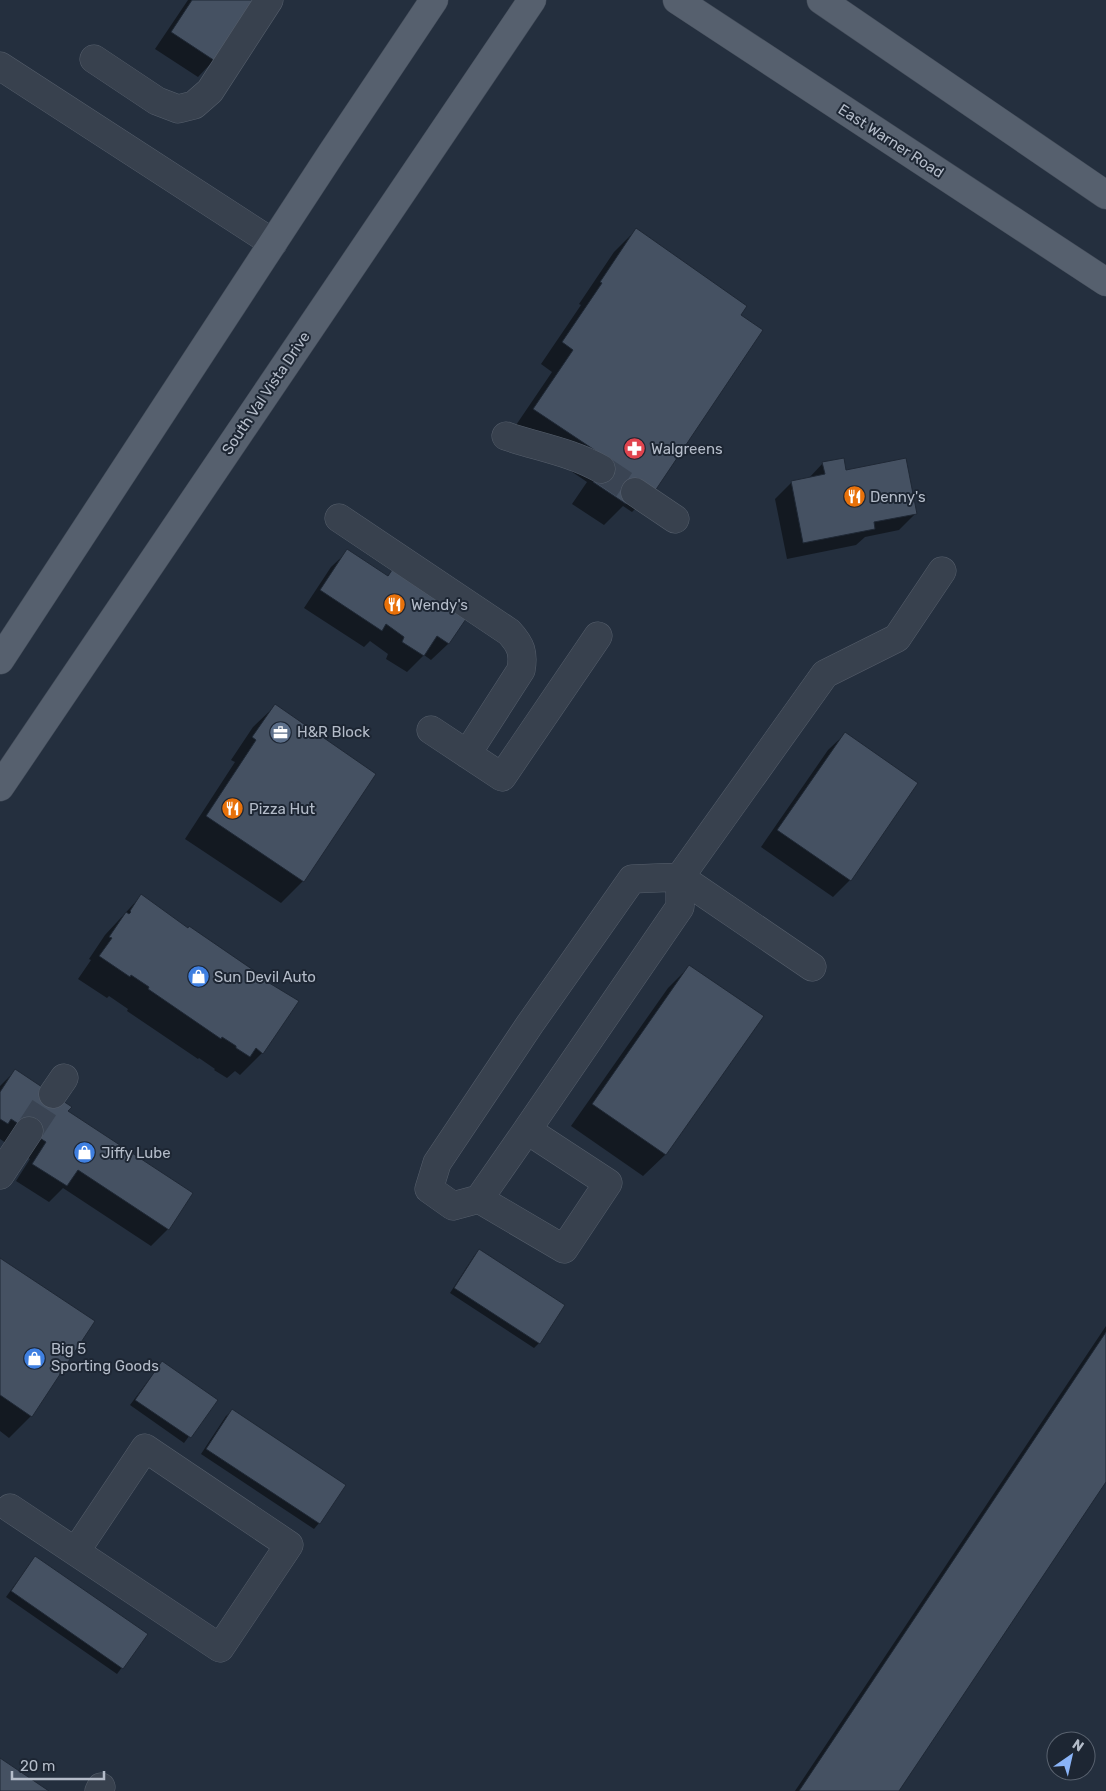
<svg xmlns="http://www.w3.org/2000/svg" width="1106" height="1791" font-family="Rubik,sans-serif">
<style>
.shadow{fill:#0007}
.building{fill:#455162;stroke:#1f2835}
.lines{fill:none;stroke-linecap:round;stroke-linejoin:round}
.minor-tunnel{stroke:#3a4453;stroke-width:28;stroke-dasharray:28 14;stroke-linecap:butt}
.minor-casing{stroke:#565f6c;stroke-width:29}
.major-casing{stroke:#414a57;stroke-width:29}
.minor{stroke:#38414e;stroke-width:28}
.major{stroke:#56606e;stroke-width:28}
.labels{text-anchor:middle;stroke-width:4;stroke-linejoin:round;paint-order:stroke}
.street-label{font-size:15px;fill:#b4bcc9;stroke:#1d2633}
.poi-label{font-size:15px;fill:#b4bcc9;stroke:#1d2633;text-anchor:start}
</style>
<rect width="100%" height="100%" fill="#242f3e"/>
<!-- shadow -->
<path class="shadow" d="M188,0H254L214,60L198,77L155,49Z
M636,230L739,316L654,490L632,512L623,506L604,525L572,504L587,482L512,431L552,372L541,364L581,305L579,304L614,252Z
M823,463L845,471L916,513L899,530L865,537L856,545L787,559L775,499L792,482L808,479Z
M348,551L387,577L392,571L464,619L448,644L431,660L424,655L407,672L386,659L388,654L370,641L364,647L304,608L331,567Z
M275,706L303,881L281,903L185,839L235,762L231,760L253,727Z
M845,734L850,880L833,897L761,847L828,750Z
M141,896L262,1053L240,1075L235,1071L227,1078L214,1070L215,1069L199,1058L198,1059L127,1011L128,1009L109,996L107,998L78,979L91,960L89,959L105,935Z
M690,966L762,1017L665,1155L643,1176L571,1126L668,988Z
M15,1071L168,1229L151,1246L63,1188L49,1202L16,1181L30,1159L0,1139V1086Z
M480,1250L539,1343L534,1348L450,1293L474,1256Z
M0,1259L31,1416L9,1438L0,1431Z
M1106,1326V1480L898,1791H795Z
M162,1362L216,1400L184,1443L130,1405Z
M232,1411L319,1523L314,1529L201,1454L226,1416Z
M35,1557L146,1635L117,1674L6,1597Z"/>
<!-- building -->
<path class="building" d="M192,0H256L215,61L171,32Z
M636,228L747,306L741,315L763,330L655,491L641,482L626,504L593,482L608,459L533,409L573,350L562,342L602,283L600,282Z
M844,458L846,470L906,458L917,514L874,522L875,529L803,543L791,481L825,474L822,462Z
M347,549L388,576L392,570L466,619L449,644L437,636L424,656L402,642L404,637L386,624L382,631L320,590Z
M275,704L376,774L304,882L206,816L256,740L252,737Z
M845,732L918,783L851,881L777,830Z
M141,894L188,928L189,926L262,976L261,978L299,1001L263,1054L256,1048L250,1057L236,1048V1046L222,1037L221,1039L148,989L149,987L131,975L130,977L99,956L112,938L109,937L126,912L129,914L131,912L130,911Z
M689,965L764,1016L666,1155L592,1104Z
M15,1069L72,1107L68,1111L193,1193L169,1230L78,1170L67,1186L32,1164L46,1142L11,1119L8,1124L0,1119V1092Z
M479,1249L565,1305L540,1344L454,1288Z
M0,1258L95,1321L32,1417L0,1395Z
M1106,1332V1482L899,1791H799Z
M162,1361L218,1400L191,1438L135,1400Z
M232,1409L346,1485L320,1524L206,1449Z
M35,1556L148,1634L123,1669L11,1591Z
M0,1758L49,1791H0Z"/>
<g class="lines">
<!-- minor-tunnel -->
<path class="minor-tunnel" d="M601,469L635,492
M29,1131L53,1094"/>
<defs>
<path id="minor" d="M94,59L157,101L178,109L194,105L210,91L269,0
M0,66L273,243
M506,436C538,447 571,452 601,469
M635,492L675,519
M339,518L509,632C521,645 524,653 521,670L467,754
M431,730L502,777L598,636
M680,877V907L527,1130L608,1183L564,1249L479,1199L453,1206L429,1189L437,1163L530,1024L632,879Z
M812,967L680,877L825,674L897,638L942,571
M53,1094L64,1078
M0,1175L29,1131
M479,1199L527,1130
M10,1508L220,1648L289,1545L145,1448L76,1551
M99,1791L101,1787"/>
<path id="major" d="M677,0L1106,282
M821,0L1106,195
M0,660L331,154L434,0
M0,787L532,0"/>
</defs>
<!-- minor casing -->
<use href="#minor" class="minor-casing"/>
<!-- major casing -->
<use href="#major" class="major-casing"/>
<!-- minor -->
<use href="#minor" class="minor"/>
<!-- major -->
<use href="#major" class="major"/>
</g>
<!-- icons -->
<defs>
<symbol id="pharmacy-disc" viewBox="-11 -11 22 22"><circle r="9.5" fill="#e0444e" stroke="#1d2633"/><path d="M-2-6h4v4h4v4h-4v4h-4v-4h-4v-4h4Z" fill="#fff"/></symbol>
<symbol id="restaurant-disc" viewBox="-11 -11 22 22"><circle r="9.5" fill="#e8710a" stroke="#1d2633"/><path d="M-5-6h1v4h1v-4h1v4h1v-4h1v5L-1.5 .5V6h-2V.5L-5-1ZM5-6V6H3V1.5H1.5Q1.5-4 5-6Z" fill="#fff"/></symbol>
<symbol id="office-disc" viewBox="-11 -11 22 22"><circle r="9.5" fill="#5c6f8a" stroke="#1d2633"/><path d="M-6-3h4V-5.5h4V-3h4V5H-6ZM-1-4.5V-3h2v-1.5ZM-6 0V1H6V0Z" fill="#fff"/></symbol>
<symbol id="shop-disc" viewBox="-11 -11 22 22"><circle r="9.5" fill="#3f7fe0" stroke="#1d2633"/><path d="M-5-2.5h2.3a2.7 3.5 0 0 1 5.4 0H5L5.5 6h-11ZM-1.5-2.5h3a1.5 2.3 0 0 0-3 0Z" fill="#fff"/></symbol>
</defs>
<g fill-rule="evenodd">
<use href="#pharmacy-disc" x="622" y="436" width="25" height="25"/>
<use href="#restaurant-disc" x="842" y="484" width="25" height="25"/>
<use href="#restaurant-disc" x="382" y="592" width="25" height="25"/>
<use href="#office-disc" x="268" y="720" width="25" height="25"/>
<use href="#restaurant-disc" x="220" y="796" width="25" height="25"/>
<use href="#shop-disc" x="186" y="964" width="25" height="25"/>
<use href="#shop-disc" x="72" y="1140" width="25" height="25"/>
<use href="#shop-disc" x="22" y="1346" width="25" height="25"/>
</g>
<g class="labels">
<!-- street labels -->
<g class="street-label">
<text transform="translate(891 141) rotate(33)" y="5">East Warner Road</text>
<text transform="translate(266 393) rotate(-56)" y="5">South Val Vista Drive</text>
</g>
<!-- poi labels -->
<g class="poi-label">
<text x="651" y="454">Walgreens</text>
<text x="870" y="502">Denny's</text>
<text x="411" y="610">Wendy's</text>
<text x="297" y="737">H&amp;R Block</text>
<text x="249" y="814">Pizza Hut</text>
<text x="214" y="982">Sun Devil Auto</text>
<text x="101" y="1158">Jiffy Lube</text>
<text x="51" y="1354">Big 5<tspan x="51" dy="17">Sporting Goods</tspan></text>
</g>
</g>
<!-- north arrow -->
<g transform="translate(1071 1756) rotate(34)"><circle r="24" fill="#1d2633" stroke="#59626f"/>
<path d="M0-4L9 19L0 12L-9 19Z" fill="#8ab4f8"/>
<text y="-8" font-size="14" font-weight="bold" text-anchor="middle" fill="#b4bcc9">N</text>
</g>
<!-- scale -->
<path d="M12 1771v8h92v-8" fill="none" stroke="#b4bcc9" stroke-width="2.5"/>
<text x="20" y="1771" font-size="15" fill="#b4bcc9" stroke="#1d2633" stroke-width="4" paint-order="stroke">20 m</text>
</svg>
